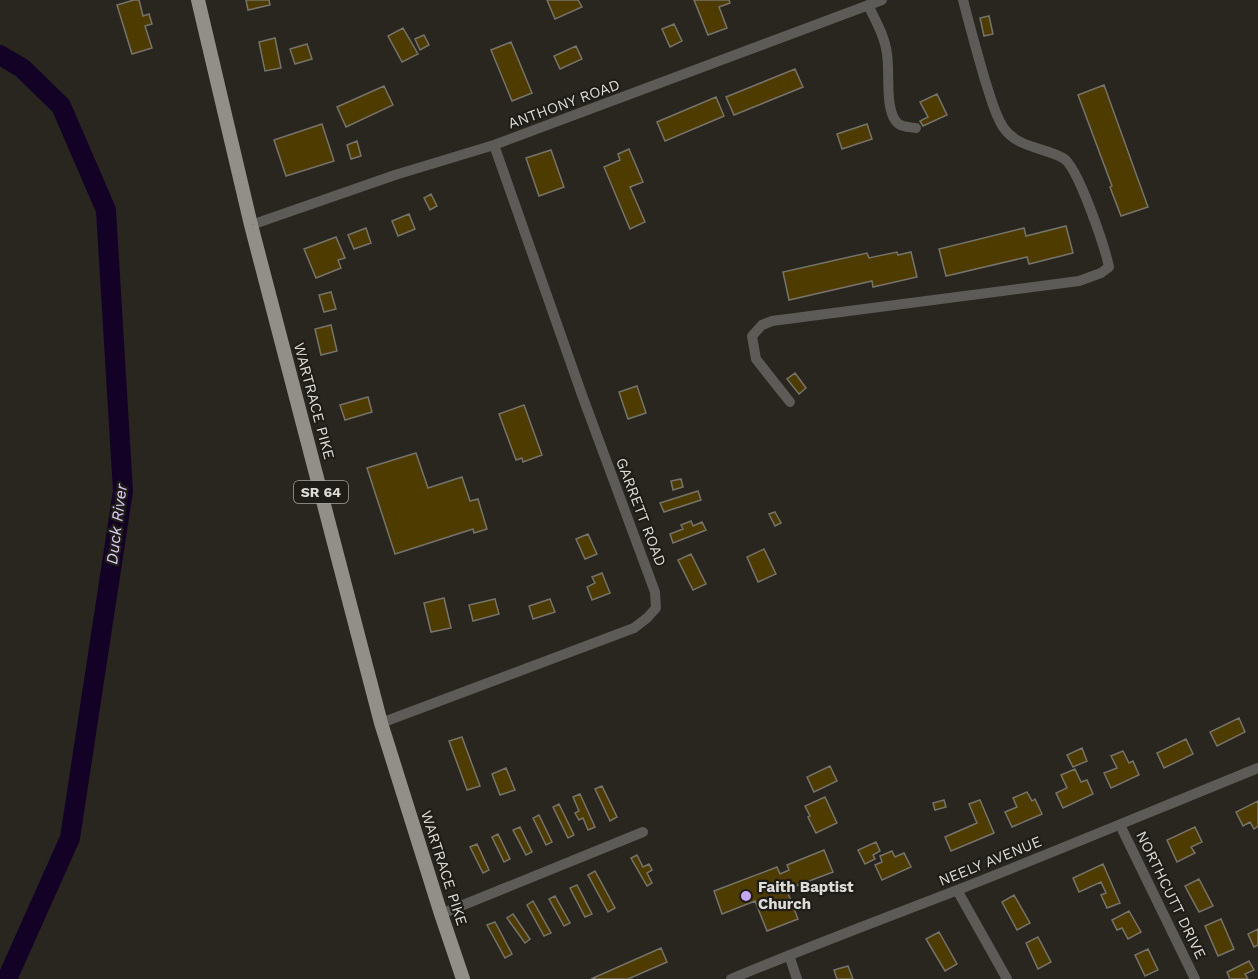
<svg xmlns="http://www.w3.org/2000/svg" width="1258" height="979" font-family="'Work Sans',sans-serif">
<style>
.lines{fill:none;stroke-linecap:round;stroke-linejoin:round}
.river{stroke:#140226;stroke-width:20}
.building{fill:#4e3b00;stroke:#76736b;stroke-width:1.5}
.minor{stroke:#5c5b58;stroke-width:10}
.major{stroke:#928f89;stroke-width:14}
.poi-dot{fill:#c6a6f0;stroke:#1f1d17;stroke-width:2}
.labels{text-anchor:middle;stroke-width:4.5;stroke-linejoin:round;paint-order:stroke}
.shield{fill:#1f1d17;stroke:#a5a39e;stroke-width:1.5}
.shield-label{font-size:14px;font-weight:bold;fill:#dedcd8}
.street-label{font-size:15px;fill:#dedcd8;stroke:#1f1d17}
.poi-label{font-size:15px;font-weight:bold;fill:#dedcd8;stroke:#1f1d17;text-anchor:start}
.water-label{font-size:16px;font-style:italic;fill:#e0cffa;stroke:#1f1d17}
</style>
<rect width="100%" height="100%" fill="#292620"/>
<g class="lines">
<!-- river -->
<path class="river" d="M0,55L22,68L61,106L106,210L123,491L70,838L7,979"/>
</g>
<!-- building -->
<path class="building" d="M134,0H139L143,16L149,14L152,24L145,26L152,48L132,54L117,5Z
M246,0H269L270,5L248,10Z
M547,0H578L582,7L555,19Z
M694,0H729L730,3L719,7L727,28L708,35Z
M989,16L993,34L984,36L980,18Z
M674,24L682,41L670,47L662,29Z
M403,28L418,54L402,62L388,36Z
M424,35L429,45L420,50L415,39Z
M275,38L281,68L265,71L259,42Z
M511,42L532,93L512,101L491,50Z
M307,44L312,59L295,64L290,49Z
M576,46L582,59L560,69L554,56Z
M795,69L803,87L734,115L726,97Z
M1104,85L1148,207L1121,216L1110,187L1112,186L1078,95Z
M384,86L393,105L346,127L337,107Z
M937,94L947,115L923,126L920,121L928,117L920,102Z
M716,97L724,116L665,141L657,122Z
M322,124L334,161L286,176L274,140Z
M867,124L872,139L842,149L837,134Z
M357,141L361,156L351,159L347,145Z
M629,149L643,182L630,187L645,222L630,229L604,167L620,160L618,154Z
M551,150L564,187L539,196L526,158Z
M431,194L437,206L430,210L424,198Z
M409,214L415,229L398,236L392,221Z
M1066,226L1073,253L1029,264L1027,257L946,276L939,249L1024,228L1026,236Z
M366,228L371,243L354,249L348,235Z
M336,237L345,258L338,260L341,268L316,278L304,249Z
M897,252L898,255L911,252L917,277L873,287L872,281L789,300L783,272L867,253L869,258Z
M331,292L336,309L324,312L319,295Z
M331,325L337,351L321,355L315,329Z
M795,373L806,388L799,394L787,379Z
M637,386L646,413L628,419L619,392Z
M368,397L372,412L345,420L340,405Z
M524,405L542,455L523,462L522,458L516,460L499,414Z
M416,453L428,488L462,477L470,501L478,499L487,529L474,533L473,529L395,554L367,468Z
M681,479L683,487L673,490L671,481Z
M698,491L701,500L664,512L660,503Z
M775,512L781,523L775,526L769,514Z
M691,521L693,526L702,522L706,530L673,543L670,534L683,529L681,525Z
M588,534L597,554L585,559L576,539Z
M764,549L776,574L758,582L747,557Z
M691,554L706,584L693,590L678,560Z
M602,573L610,593L592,600L587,587L595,583L592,577Z
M444,598L451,628L431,632L424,603Z
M495,599L499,614L473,621L469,605Z
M550,599L555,612L533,619L529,606Z
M1239,718L1245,732L1217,746L1210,732Z
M462,737L480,786L467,790L449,741Z
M1186,739L1193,754L1164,768L1157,753Z
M1082,748L1087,761L1073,767L1067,755Z
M1123,751L1129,763L1133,761L1139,775L1111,788L1104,773L1117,768L1111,756Z
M830,766L837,781L814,792L807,777Z
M506,768L515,790L500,795L492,774Z
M1075,769L1081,782L1087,780L1093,794L1063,808L1056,793L1067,788L1061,775Z
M602,786L617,817L610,821L595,789Z
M1027,792L1032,801L1035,799L1042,814L1012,827L1005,812L1017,807L1013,798Z
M580,794L595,827L588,830L583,818L579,820L575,813L579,811L573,797Z
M825,797L837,823L816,833L808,817L810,816L805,806Z
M944,800L946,807L935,810L933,803Z
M980,800L994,833L951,851L945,837L977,823L969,804Z
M1258,801V826L1254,829L1250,822L1243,826L1236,812Z
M559,804L574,835L568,838L553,807Z
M539,815L552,842L546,845L533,818Z
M520,827L532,852L526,855L513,830Z
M1195,827L1202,842L1191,847L1195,853L1177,862L1167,840Z
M498,834L510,859L504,862L492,837Z
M876,842L880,851L873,855L875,859L865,864L858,850Z
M477,844L489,870L483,873L470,847Z
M824,850L833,872L796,886L794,885L786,888L798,919L767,931L755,901L722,914L714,891L777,867L780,874L789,870L787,865Z
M892,851L895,857L904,853L911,867L882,880L875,865L882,862L880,856Z
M637,855L643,867L649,864L652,870L647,873L652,883L647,886L631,858Z
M1103,864L1120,903L1107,908L1101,895L1106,893L1101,882L1079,892L1073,878Z
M595,871L615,908L608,912L588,875Z
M1199,879L1213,906L1199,912L1185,886Z
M577,885L592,914L585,917L570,888Z
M1014,895L1030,923L1017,930L1002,902Z
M555,896L570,923L564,926L549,899Z
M533,901L551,933L544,936L527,905Z
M1129,911L1141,932L1128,939L1122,928L1117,930L1112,920Z
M513,914L530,939L525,943L507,918Z
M1221,919L1234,949L1218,956L1205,926Z
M495,922L512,954L505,958L487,925Z
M1258,929V945L1254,947L1248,934Z
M939,932L957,964L945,971L926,939Z
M1038,937L1051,962L1038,969L1026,943Z
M661,948L667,962L628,979H591Z
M1148,949L1158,970L1145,976L1135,955Z
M1249,961L1254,970L1245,974L1248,979H1230L1227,972Z
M848,966L853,979H837L834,970Z"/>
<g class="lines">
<!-- minor -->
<path class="minor" d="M868,5C876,21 885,37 887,54C890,71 885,105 895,120C899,127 908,127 916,128
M251,225L395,175L494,145L882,0
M790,402L756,359L752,336L762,325L772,321L1079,281L1101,273L1109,267C1105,248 1078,166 1063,158C1043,147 1017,148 1003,127C994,113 990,95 985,80C977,53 970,27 963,0
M381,723L634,628L647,618L656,608L655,592L582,395L494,145
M1120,825L1195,979
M957,890L1007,979
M441,914L643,832
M789,955L797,979
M731,979C805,948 880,920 955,891C1057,851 1157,809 1258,768"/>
<!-- major -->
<path class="major" d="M198,0L251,225L381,723L441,914L463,979"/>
</g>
<!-- markers -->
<circle class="poi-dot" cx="746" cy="896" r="6"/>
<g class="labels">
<!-- shield labels -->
<rect class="shield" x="294" y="481" width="54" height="22" rx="4.5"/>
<g class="shield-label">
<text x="321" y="497">SR 64</text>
</g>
<!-- street labels -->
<g class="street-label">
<text transform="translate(564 104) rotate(-20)" y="5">ANTHONY ROAD</text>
<text transform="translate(314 401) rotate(75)" y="5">WARTRACE PIKE</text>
<text transform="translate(641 512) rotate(69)" y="5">GARRETT ROAD</text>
<text transform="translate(990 861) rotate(-22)" y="5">NEELY AVENUE</text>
<text transform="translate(444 868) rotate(72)" y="5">WARTRACE PIKE</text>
<text transform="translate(1171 895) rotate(64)" y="5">NORTHCUTT DRIVE</text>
</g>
<!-- poi labels -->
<g class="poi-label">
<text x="758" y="892">Faith Baptist<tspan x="758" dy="17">Church</tspan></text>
</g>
<!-- water labels -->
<g class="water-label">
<text transform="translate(116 524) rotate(-83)" y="6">Duck River</text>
</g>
</g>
</svg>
